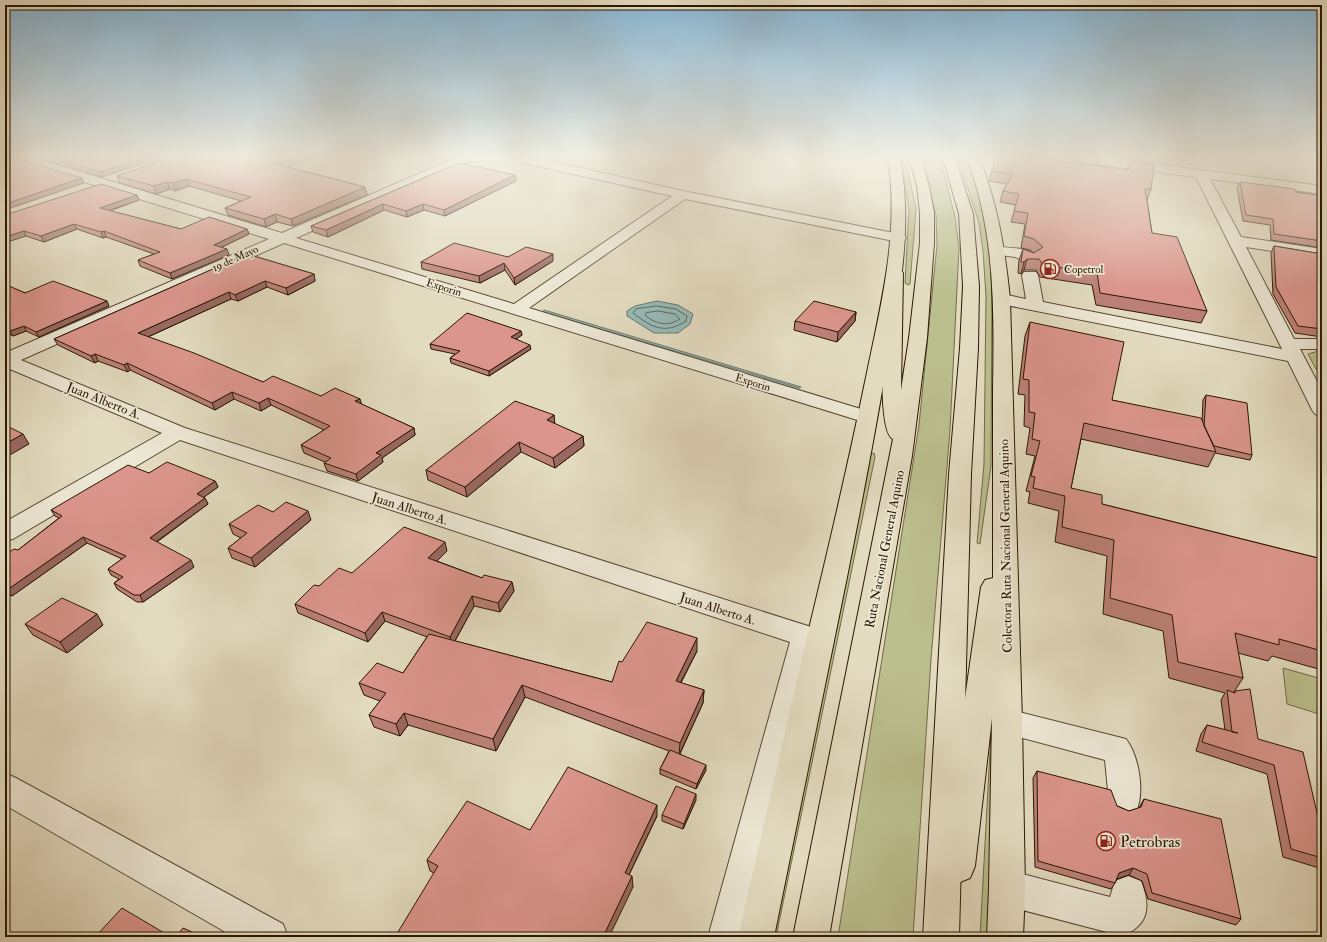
<svg xmlns="http://www.w3.org/2000/svg" width="1327" height="942" font-family="'IM FELL Double Pica',serif">
<style>
.green{fill:#bbbe8d;stroke:#726a46}
.water{fill:#96bab8;stroke:#6a796e}
.lines{fill:none;stroke-linecap:round;stroke-linejoin:round}
.shore{stroke:#60685c;stroke-width:1}
.minor-casing{stroke:#584830;stroke-width:2}
.major-casing{stroke:#291700;stroke-width:2}
.highway-casing{stroke:#291700;stroke-width:2}
.minor{fill:#ede8d6;fill-rule:evenodd}
.major{fill:#e3dbc0;fill-rule:evenodd}
.highway{fill:#e3dbc0;fill-rule:evenodd}
.wall{fill:#bc8078;stroke:#291700}
.shaded-wall{fill:#996862;stroke:#291700}
.building{fill:#db958c;stroke:#291700}
.labels{text-anchor:middle;stroke-width:3.5;stroke-linejoin:round;paint-order:stroke}
.far-street-label{font-size:11px;fill:#291700;stroke:#ede8d6}
.far-poi-label{font-size:11px;fill:#291700;stroke:#ede8d6;text-anchor:start}
.street-label{font-size:13px;fill:#291700;stroke:#ede8d6}
.near-poi-label{font-size:16px;fill:#291700;stroke:#ede8d6;text-anchor:start}
</style>
<rect width="100%" height="100%" fill="#e3dbc0"/>
<filter id="stains"><feTurbulence type="fractalNoise" baseFrequency=".005" numOctaves="4"/><feColorMatrix values="0 0 0 0 .2 0 0 0 0 .09 0 0 0 0 .02 0 0 0 .5 -.17"/></filter>
<radialGradient id="worn" r=".72"><stop offset=".6" stop-color="#630" stop-opacity="0"/><stop offset="1" stop-color="#630" stop-opacity=".3"/></radialGradient>
<!-- green -->
<path class="green" d="M901,158H905L916,209L910,284L908,285L905,283L909,209Z
M922,158H940L955,217L959,248L950,430L931,659L913,937H838L919,425L937,245L936,215Z
M958,158H967L980,192L990,251L992,297L991,466L980,544L977,543L984,464L986,296L983,251L979,223Z
M1322,350V375L1316,369L1308,354Z
M874,453L875,457L776,937H770L871,454Z
M998,602L994,937H980Z
M1283,668L1322,679V715L1287,704Z"/>
<!-- water -->
<path class="water" d="M657,301L678,305L693,314L690,324L678,333H654L627,316V311L635,306Z
M544,310L801,387L799,388L543,312Z"/>
<g class="lines">
<!-- shore -->
<path class="shore" d="M657,306L676,309L687,316L686,321C665,335 651,327 633,313L636,309Z
M658,311L675,314L680,319C668,327 655,324 645,315L646,313Z"/>
<defs>
<path id="minor" d="M14,158H34L282,233L455,158H472L470,161L296,238L514,304L672,196L519,162L513,158H536L683,191L904,235L906,238L904,241L899,242L685,199L529,308L874,413L877,417L874,421L867,423L284,243L21,360L185,428L830,633L834,641L830,649L820,652L815,650L744,937H708L790,642L180,440L13,539L5,541V522L162,433L5,367V353L269,239L16,161Z
M1074,158H1110L1322,186V194L1210,179L1241,237L1322,249V259L1246,247L1294,339H1322V349H1300L1322,391V416L1315,414L1312,410L1288,361L996,303L994,299L996,295L1002,294L1026,299L1022,275L1024,272H1036L1038,275L1043,302L1282,349L1196,177L1080,162Z
M998,247C1010,248 1030,247 1038,258L1035,261L1030,263L1015,257L993,254L991,251L993,248Z
M1007,709L1126,739C1139,756 1145,792 1136,812L1125,816L1114,812L1109,801L1105,760L996,731L992,722L996,713Z
M5,773L16,778L283,924L288,937H234L5,805Z
M1007,870L1110,897L1115,881L1128,876L1141,881C1151,907 1149,925 1122,936L1007,906L995,900L989,888L995,876Z"/>
<path id="major" d="M888,158H900C914,233 897,306 884,380C869,467 852,554 834,641L830,649L820,652L810,649L806,641C827,555 847,469 865,382C880,308 900,234 888,158Z
M967,158H979C998,204 1005,250 1010,299L1022,722L1025,888L1023,937H987L989,888L992,718L975,866L970,878L958,883L946,878L941,866L981,587L985,580L993,578C993,516 993,454 993,392C994,313 996,234 967,158Z"/>
<path id="highway" d="M909,158H921L929,186L934,213V243L927,338L912,456L829,937H793L893,439C874,431 886,296 887,273L889,270H901L903,273L901,390L909,338L920,243V213L917,186Z
M943,158H955L973,214L979,286L978,348L971,474L959,937H923L949,474L960,348L963,286L959,214Z
M820,630L830,633L834,641L774,937H738L806,641L810,633Z"/>
</defs>
<!-- minor casing -->
<use href="#minor" class="minor-casing"/>
<!-- major casing -->
<use href="#major" class="major-casing"/>
<!-- highway casing -->
<use href="#highway" class="highway-casing"/>
<!-- minor -->
<use href="#minor" class="minor"/>
<!-- major -->
<use href="#major" class="major"/>
<!-- highway -->
<use href="#highway" class="highway"/>
</g>
<!-- wall -->
<path class="wall" d="M40,158H159L102,177Z
M170,158H312L288,167L365,187L367,195L293,226L277,222L266,227L228,215L225,208L241,201L189,186L175,191L170,189L156,194L120,183L117,176Z
M1069,162L1127,170L1130,162L1151,189L1147,200L1152,233L1207,311L1201,323L1096,305L1092,285L1040,277L1036,270H1024L1021,274L1018,273L1019,260L1023,249L1033,253L1031,250L1021,248L1025,224L1011,222L1016,205L1000,202L1003,191L1007,184L989,181L992,171Z
M459,163L515,175L516,181L445,216L424,210L407,217L384,210L328,237L313,232L311,226Z
M1240,182L1322,196V248L1271,240L1270,225L1243,221L1237,188Z
M137,195L139,200L110,211L181,229H247L249,234L222,247L229,255L172,279L140,266L138,260L154,254L106,237L103,238L77,229L44,242L26,236L5,215Z
M1274,246L1322,254V337L1295,333L1273,294L1271,253Z
M247,254L314,274L315,281L288,295L267,287L238,301L231,299L148,337L263,382L321,396L360,399L361,404L414,428L415,435L382,458L383,462L358,481L327,471L324,463L325,462L304,453L301,445L324,430L271,405L261,411L234,399L215,410L130,370L128,372L98,361L95,363L58,345L54,339Z
M508,257L553,261L515,285L505,270L480,283L422,269L421,262Z
M5,285L25,293L109,306L39,337L26,331L13,336L5,332Z
M856,312L855,321L837,342L794,330L795,321Z
M1030,322L1112,400L1202,422L1203,400L1206,395L1252,455L1250,460L1215,453L1208,467L1081,439L1071,488L1102,504L1322,559V670L1272,656L1268,661L1238,653L1243,678L1234,692L1235,691L1258,739L1322,835V865L1319,868L1283,857L1267,774L1196,751L1201,734L1207,725L1225,730L1221,700L1225,693L1169,678L1163,631L1103,614L1107,556L1055,542L1059,511L1028,503L1030,492L1026,491L1035,456L1026,454L1030,428L1024,426L1025,395L1018,394L1025,336Z
M521,331L522,335L516,339L531,349L489,376L451,363L450,358L455,354L431,349L430,344Z
M554,415V424L583,436L584,446L555,468L521,452L467,497L428,480L426,470Z
M149,473L215,481L218,487L204,497L208,504L157,542L194,567L143,602H137L117,589L114,583L119,579L111,575L108,569L122,559L87,543L12,596L5,593V555L18,550L59,518L55,516L51,510Z
M273,512L311,520L255,567L232,558L228,548L241,538L233,534L229,524Z
M447,551L437,561L482,578L512,582L514,591L500,612L474,606L455,641L612,682L622,662L697,651L681,683L704,690L703,703L680,754L706,770L696,789L660,774V769L669,751L525,697L496,751L408,725L400,736L374,727L369,715L380,701L364,695L359,683L403,673L427,637L385,621L368,642L298,613L295,604L319,586L352,573Z
M25,624L103,625L67,653L33,635Z
M1037,771L1129,811L1139,808L1144,799L1241,919L1236,925L1148,899L1142,881L1129,875L1117,879L1115,883L1111,889L1035,867L1033,778Z
M696,800L683,829L662,821V815Z
M657,816L629,875L633,887L434,873L430,871L427,860L530,830Z"/>
<!-- shaded-wall -->
<path class="shaded-wall" d="M143,158H159L102,177L100,172Z
M290,158H312L277,171L275,164Z
M515,175L516,181L445,216L444,210Z
M82,178L84,183L5,210V204Z
M186,179L189,186L175,191L173,183Z
M167,182L170,189L156,194L154,186Z
M365,187L367,195L293,226L291,219Z
M137,195L139,200L102,213L100,208Z
M383,204L384,210L328,237L326,230Z
M423,204L424,210L407,217L406,211Z
M275,214L277,222L266,227L264,219Z
M74,224L77,229L44,242L41,236Z
M247,229L249,234L216,250L214,245Z
M24,231L26,236L5,243V237Z
M104,231L106,237L103,238L101,232Z
M227,249L229,255L172,279L170,273Z
M553,254V261L515,285L514,278Z
M1027,259L1024,270L1021,274L1024,262Z
M504,263L505,270L480,283L479,276Z
M314,274L315,281L288,295L286,288Z
M265,281L267,287L238,301L235,295Z
M229,292L231,299L141,340L138,333Z
M107,301L109,306L39,337L36,332Z
M856,312L855,321L837,342L838,332Z
M24,326L26,331L13,336L10,331Z
M521,331L522,335L512,342L511,337Z
M530,345L531,349L489,376V371Z
M95,354L98,361L95,363L91,356Z
M127,363L130,370L128,372L124,365Z
M232,392L234,399L215,410L212,403Z
M268,398L271,405L261,411L259,403Z
M360,399L362,406L355,401Z
M554,415L555,425L547,420Z
M414,428L415,435L382,458L383,462L358,481L356,474L376,453Z
M23,434L29,444L8,456L5,451V444Z
M583,436L584,446L555,468L553,458Z
M519,442L521,452L467,497L465,487Z
M215,481L218,487L200,500L197,494Z
M205,498L208,504L153,544L150,538Z
M308,511L311,520L255,567L251,558Z
M83,537L87,543L12,596L7,590Z
M445,542L447,551L430,568L428,558Z
M191,560L194,567L143,602L140,595Z
M512,582L514,591L500,612L498,603Z
M472,596L474,606L452,646L450,637Z
M382,612L385,621L368,642L365,633Z
M97,614L103,625L67,653L60,642Z
M697,638V651L675,693L676,681Z
M522,685L525,697L496,751L493,739Z
M704,690L703,703L679,755L680,743Z
M404,713L408,725L400,736L396,724Z
M706,765V770L696,789L697,784Z
M696,794V800L683,829L684,824Z
M657,805V816L625,883V873Z
M1133,868L1129,875L1114,880L1119,873Z
M632,876L633,887L609,937H603Z"/>
<!-- building -->
<path class="building" d="M5,158H15L82,178L5,204Z
M53,158H143L100,172Z
M170,158H290L275,164L365,187L291,219L275,214L264,219L225,208L251,197L186,179L173,183L167,182L154,186L117,176Z
M995,158H1068L1069,162L1128,170L1130,162L1154,165L1151,189H1145L1152,233L1177,237L1207,311L1100,293L1097,273L1043,265L1039,259H1027L1024,262H1021L1023,249L1034,253L1043,247L1034,239L1024,236L1028,213L1014,211L1019,194L1003,191L1013,174L992,171Z
M459,163L515,175L444,210L423,204L406,211L383,204L326,230L311,226Z
M1240,182L1295,189L1296,192L1322,196V241L1274,234L1273,219L1246,215Z
M101,184L137,195L100,208L181,229L209,217L247,229L214,245L227,249L170,273L138,260L160,252L104,231L101,232L74,224L41,236L24,231L5,237V215Z
M454,243L508,257L526,247L553,254L514,278L504,263L479,276L421,262Z
M1274,246L1322,254V329L1298,326L1276,287Z
M247,254L314,274L286,288L265,281L235,295L229,292L138,333L194,353L263,382L273,376L321,396L335,388L337,389L360,399L355,401L414,428L376,453L381,455L356,474L324,463L331,458L301,445L330,426L268,398L259,403L232,392L212,403L127,363L124,365L95,354L91,356L54,339Z
M53,281L107,301L36,332L24,326L10,331L5,328V285H7L25,293Z
M814,301L856,312L838,332L795,321Z
M467,313L521,331L511,337L530,345L489,371L450,358L460,351L430,344Z
M1030,322L1124,342L1112,400L1201,418L1216,452L1084,423L1071,488L1102,495V504L1322,559V651L1279,639V645L1235,633L1243,678L1178,662L1172,615L1110,598L1114,540L1062,527L1065,496L1033,488L1035,477L1031,476L1040,441L1032,439L1035,413L1029,412V380L1023,379Z
M1206,395L1247,403L1252,455L1214,446L1204,426Z
M515,401L554,415L547,420L583,436L553,458L519,442L465,487L426,470Z
M5,425L23,434L5,444Z
M167,462L215,481L197,494L205,498L150,538L191,560L140,595H134L114,583L123,577L108,569L126,556L83,537L7,590L5,589V555L14,549L18,550L62,516L51,510L128,465L149,473Z
M286,502L308,511L251,558L228,548L247,533L229,524L258,505L273,512Z
M404,527L445,542L428,558L482,578L484,575L512,582L498,603L472,596L450,637L382,612L365,633L295,604L314,585L319,586L339,568L352,573Z
M62,598L97,614L60,642L25,624Z
M647,622L697,638L676,681L704,690L680,743L522,685L493,739L404,713L396,724L369,715L386,693L359,683L377,663L403,673L429,634L612,682L619,661L622,662Z
M1250,689L1258,739L1303,752L1322,835V858L1291,849L1274,765L1202,742L1207,725L1238,733L1232,732L1227,690L1235,693V691Z
M670,750L706,765L697,784L660,769Z
M568,767L657,805L625,873L632,876L603,937H395L438,866L427,860L467,801L530,830Z
M1037,771L1111,790L1117,806L1129,811L1141,807L1144,799L1221,819L1241,919L1152,893L1147,874L1133,868L1119,873L1115,883L1038,861Z
M676,786L696,794L684,824L662,815Z
M122,908L171,937H95Z
M183,928L203,937H176Z"/>
<!-- sky -->
<linearGradient id="sky" x2="0" y2="1"><stop stop-color="#87b6d5"/><stop offset="0.54" stop-color="#f2efe3"/><stop offset="1" stop-color="#f2efe3" stop-opacity="0"/></linearGradient>
<rect width="1327" height="290" fill="url(#sky)"/>
<!-- icons -->
<defs>
<symbol id="fuel-ring" viewBox="-11 -11 22 22"><circle r="9.5" fill="#ede8d6" stroke="#8f2418" stroke-width="1.5"/><path d="M-5.5-6h7V0h2V4h1.3V-2.5L3-4.5l.8-.8L6-3V5H2.5V1h-1V6h-7ZM-4.2-4.7v3.2H.2V-4.7Z" fill="#8f2418"/></symbol>
</defs>
<g fill-rule="evenodd">
<use href="#fuel-ring" x="1039" y="258" width="22" height="22"/>
<use href="#fuel-ring" x="1095" y="830" width="22" height="22"/>
</g>
<g class="labels">
<!-- far-street labels -->
<g class="far-street-label">
<text transform="translate(235 258) rotate(-24)" y="4">19 de Mayo</text>
<text transform="translate(444 287) rotate(17)" y="4">Exporin</text>
<text transform="translate(753 382) rotate(17)" y="4">Exporin</text>
</g>
<!-- far-poi labels -->
<g class="far-poi-label">
<text x="1064" y="273">Copetrol</text>
</g>
<!-- street labels -->
<g class="street-label">
<text transform="translate(104 400) rotate(22)" y="5">Juan Alberto A.</text>
<text transform="translate(410 508) rotate(18)" y="5">Juan Alberto A.</text>
<text transform="translate(1005 546) rotate(-91)" y="5">Colectora Ruta Nacional General Aquino</text>
<text transform="translate(884 549) rotate(-79)" y="5">Ruta Nacional General Aquino</text>
<text transform="translate(718 608) rotate(18)" y="5">Juan Alberto A.</text>
</g>
<!-- near-poi labels -->
<g class="near-poi-label">
<text x="1120" y="847">Petrobras</text>
</g>
</g>
<!-- margin -->
<rect width="1327" height="942" fill="none" stroke="#e3dbc0" stroke-width="20"/>
<rect x="6" y="6" width="1315" height="930" fill="none" stroke="#291700" stroke-width="2"/>
<rect x="10" y="10" width="1307" height="922" fill="none" stroke="#291700"/>
<rect width="100%" height="100%" filter="url(#stains)"/>
<rect width="100%" height="100%" fill="url(#worn)"/>
</svg>
